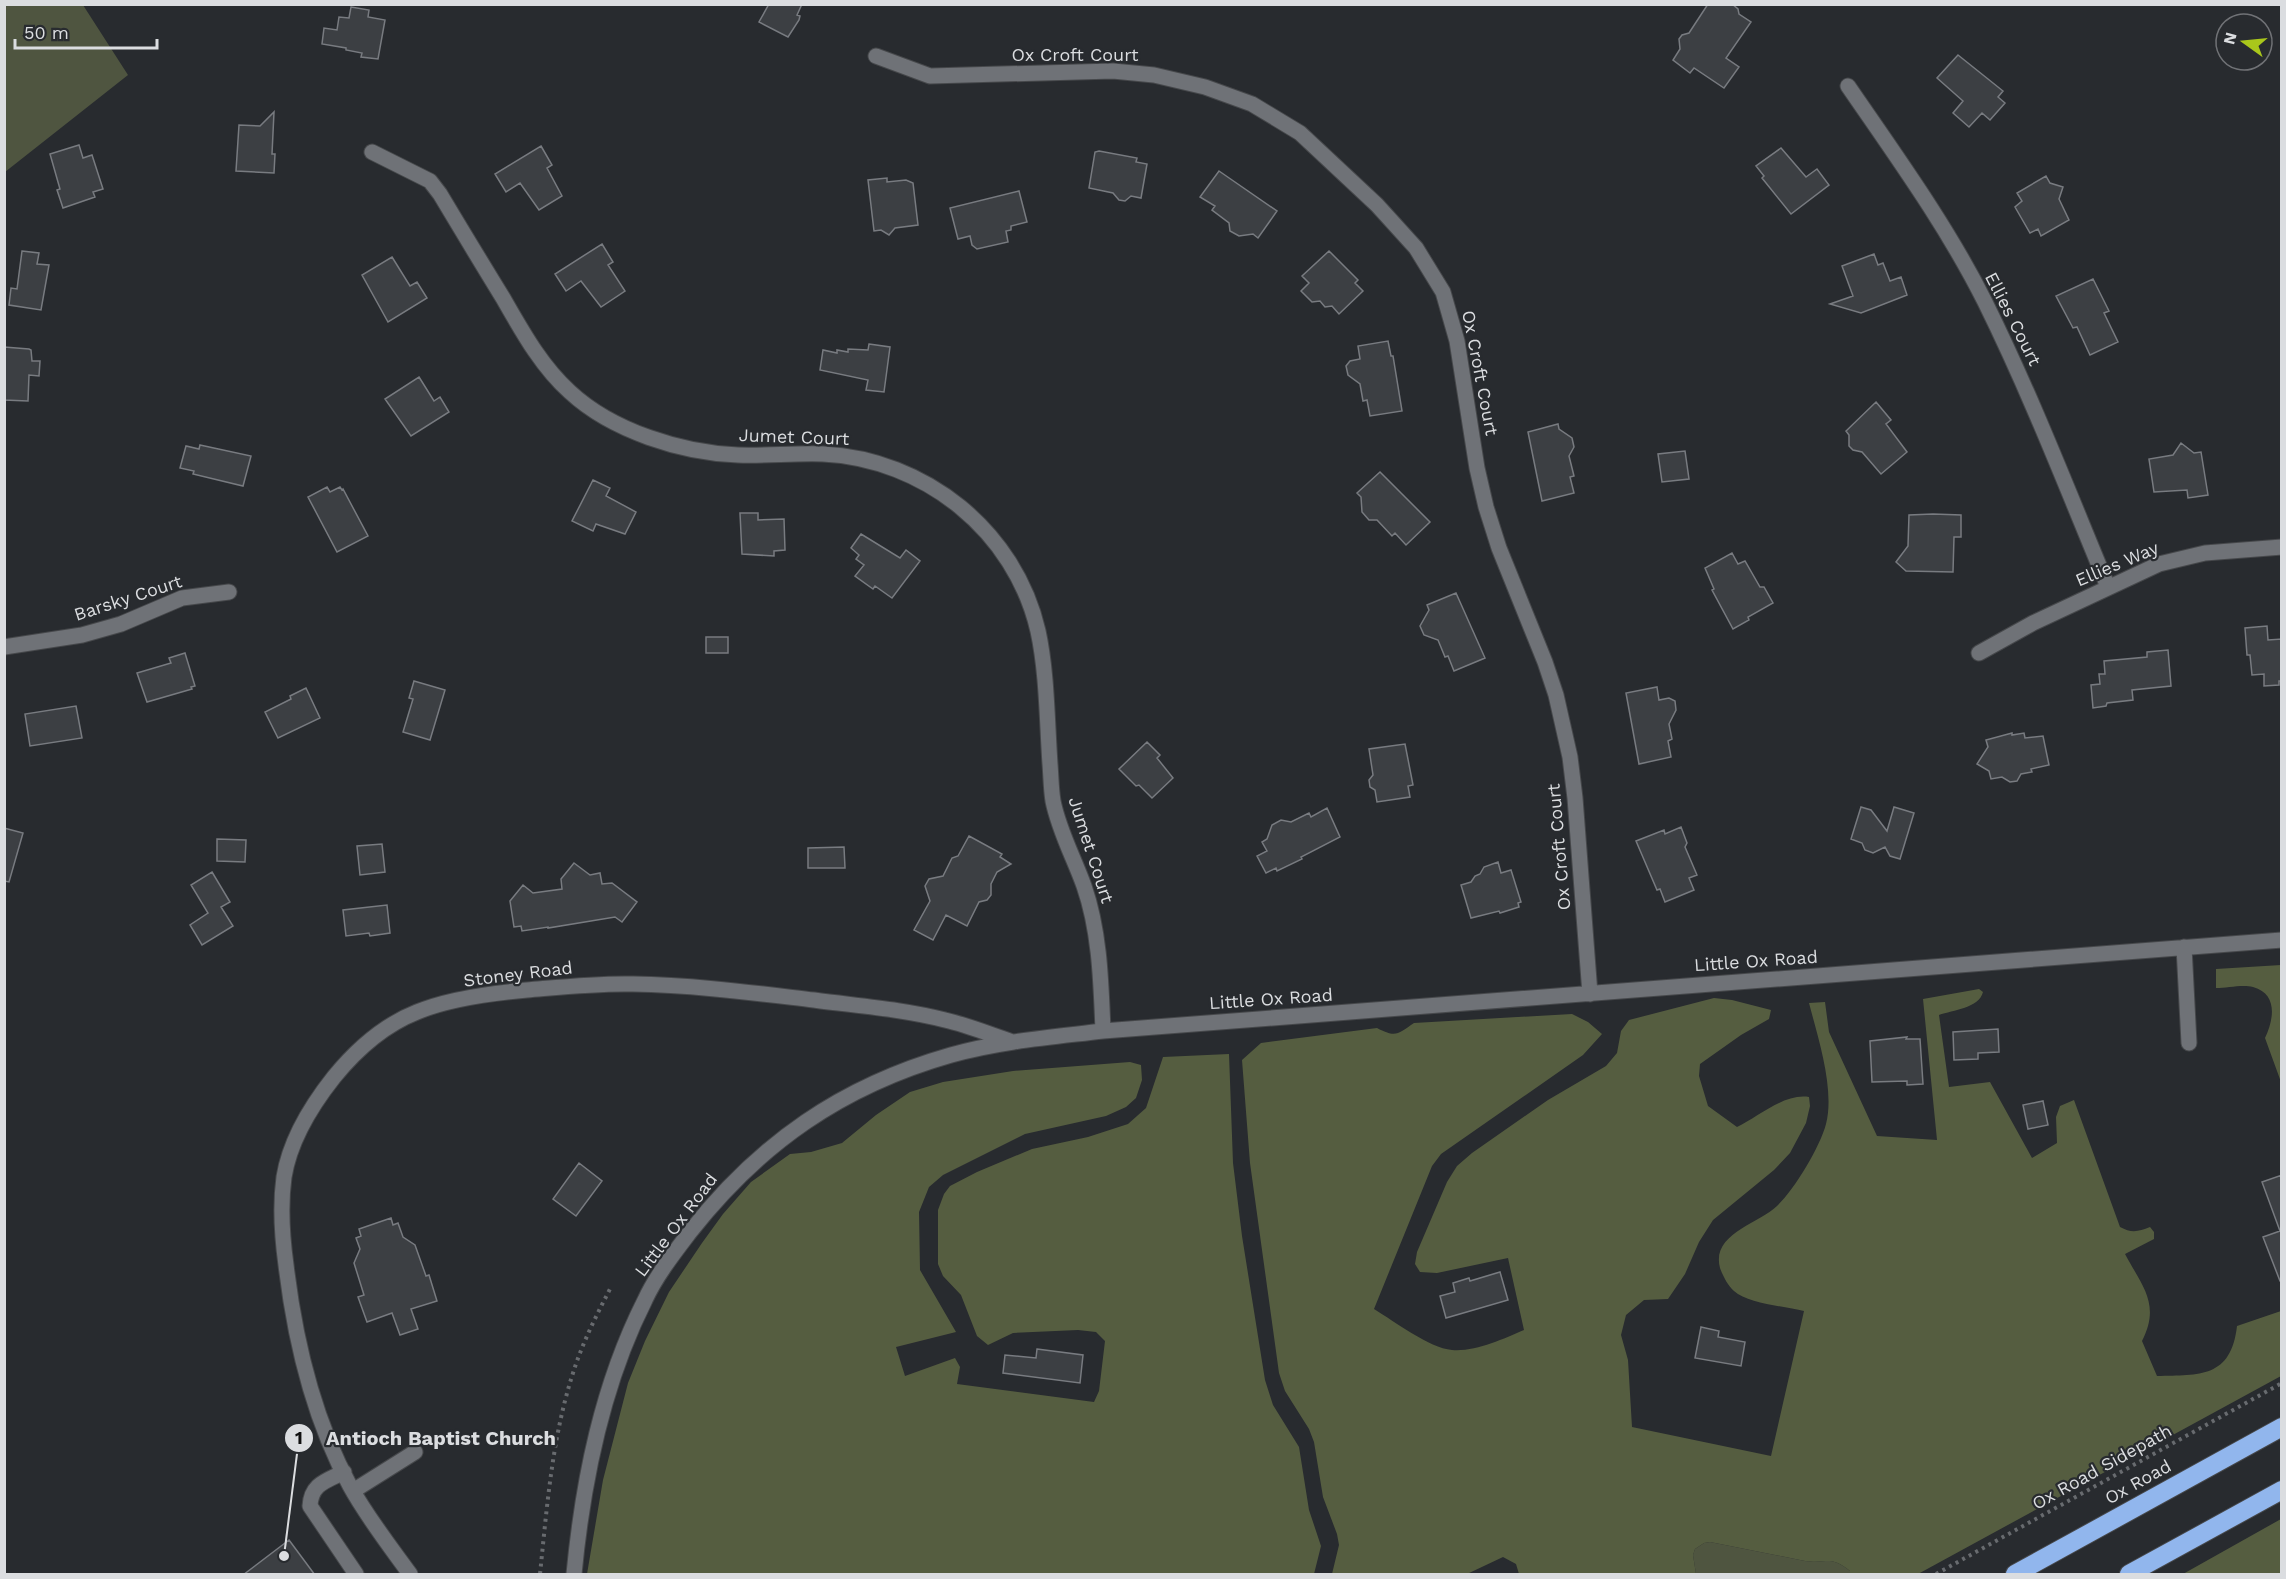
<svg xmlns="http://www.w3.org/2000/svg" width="2286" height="1579" font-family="'Work Sans',sans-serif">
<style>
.green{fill:#4f5540}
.forest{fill:#555d40}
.building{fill:#3c3f43;stroke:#787b80;stroke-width:1.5}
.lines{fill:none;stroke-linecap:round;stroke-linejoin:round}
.minor-casing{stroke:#46484b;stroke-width:17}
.highway-casing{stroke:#46484b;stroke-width:20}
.path{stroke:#686b6f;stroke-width:4;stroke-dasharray:3 4.5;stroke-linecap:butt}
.minor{stroke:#6f7277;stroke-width:15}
.highway{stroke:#91b6ed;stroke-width:18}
.labels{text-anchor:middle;stroke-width:4.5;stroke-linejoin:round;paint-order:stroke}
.street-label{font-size:18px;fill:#dbdde0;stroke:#282b2f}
.leader{fill:none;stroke:#dbdde0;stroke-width:2}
.callout-dot{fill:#dbdde0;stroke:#282b2f;stroke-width:2}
.mark-label{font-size:18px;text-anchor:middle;font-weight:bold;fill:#111}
.callout-label{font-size:20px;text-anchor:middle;font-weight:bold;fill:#dbdde0;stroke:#282b2f;stroke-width:4.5;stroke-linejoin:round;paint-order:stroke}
</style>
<rect width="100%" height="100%" fill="#282b2f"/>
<!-- green -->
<path class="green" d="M5,4L83,5L128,75L5,172Z
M1710,1542L1805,1561C1829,1564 1829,1555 1850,1571V1574H1696L1693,1555L1695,1549L1704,1543Z"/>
<!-- forest -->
<path class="forest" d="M2281,965H2282L2281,1082L2265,1038C2274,1019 2278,994 2253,987C2243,984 2227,988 2216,988V969Z
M1979,989L1983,992C1979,1008 1953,1010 1939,1015L1949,1087L1990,1082L2032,1158L2057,1143L2056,1117L2060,1106L2074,1100L2120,1227C2131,1233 2138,1232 2150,1227L2154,1232V1239L2125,1254C2142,1286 2161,1304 2142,1341L2157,1376C2200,1375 2231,1378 2237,1326L2281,1311V1376L1918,1574H1850V1571C1829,1555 1829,1564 1805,1561L1710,1542L1704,1543L1695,1549L1693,1555L1696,1574H1519L1516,1564L1503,1557L1467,1574H1332L1339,1545L1337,1534L1323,1497L1314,1442L1309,1429L1285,1391L1279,1373L1250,1163L1242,1060L1261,1043L1377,1028C1396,1038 1398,1034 1414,1023L1572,1014L1588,1022L1602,1034L1583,1055L1441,1154L1432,1166L1374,1309C1394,1321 1429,1348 1452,1350C1475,1352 1503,1339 1524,1330L1508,1258L1437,1273L1420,1272L1415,1264L1417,1252L1447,1182L1457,1166L1472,1153L1548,1100L1606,1066L1617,1053L1621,1031L1629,1020L1714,998L1732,1000L1771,1010L1769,1019L1741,1035L1700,1064L1699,1076L1708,1106L1737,1127C1758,1117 1784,1093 1809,1097L1810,1106L1806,1123L1790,1153L1774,1170L1713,1220L1699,1242L1685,1274L1668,1299L1644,1300L1626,1315L1621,1335L1628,1360L1632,1427L1771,1456L1804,1311C1785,1306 1748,1304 1734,1291C1728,1286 1723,1276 1720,1268C1711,1234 1758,1224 1777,1206C1794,1190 1820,1147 1826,1124C1835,1089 1818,1038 1809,1003L1825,1002L1829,1032L1877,1136L1937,1140L1923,999Z
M1229,1054L1233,1163L1242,1236L1265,1380L1273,1405L1299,1447L1309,1510L1321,1546L1314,1574H587L603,1480L628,1383L645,1341L669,1292L702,1243L723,1214L751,1182L790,1154L811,1152L842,1143L876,1115L910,1092L943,1082L1013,1071L1130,1062L1141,1065L1142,1080L1136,1098L1126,1107L1106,1116L1025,1134L943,1175L929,1187L919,1212L920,1270L956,1332L896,1347L905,1376L955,1358L960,1367L957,1384L1094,1402L1099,1391L1105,1341L1096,1332L1078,1330L1013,1333L988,1345L977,1336L961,1295L943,1276L938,1264V1210L944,1194L950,1186L977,1172L1032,1149L1088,1137L1128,1124L1146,1108L1163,1057Z
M2281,1519V1574H2183Z"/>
<!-- building -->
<path class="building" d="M769,4H802L797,15L800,16L799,20L788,37L759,22Z
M1708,4H1732L1738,9L1739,14L1751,22L1726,58L1739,67L1724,88L1694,68L1690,73L1673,60L1680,49L1679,39L1682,35L1689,33Z
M351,7L369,10L368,17L385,20L378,59L361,57L362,53L346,50V48L322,44L324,28L337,30L339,17L349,18Z
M1958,55L2003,91L1998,97L2005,103L1990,120L1982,113L1969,127L1953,113L1963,101L1937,78Z
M274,112L272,154H275L274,173L236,171L239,125L260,126Z
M79,145L83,158L92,155L103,189L93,192L95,197L63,208L57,190L60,189L50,154Z
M541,146L552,165L547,168L562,196L539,210L520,183L506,192L495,174Z
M1781,148L1806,177L1817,169L1829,185L1791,214L1762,178L1764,176L1756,166Z
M1099,151L1137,158L1136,162L1147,164L1141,198L1131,196L1125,201L1119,200L1113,193L1089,188L1095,152Z
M1219,171L1277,211L1258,238L1253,234L1239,236L1230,231L1229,223L1212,210L1215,206L1200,197Z
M2046,176L2050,183L2063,187L2059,199L2069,220L2041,236L2038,229L2030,233L2015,207L2022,201L2017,193Z
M887,178V182L906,180L913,183L918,225L895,228L889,235L881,230L874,231L868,180Z
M1019,191L1027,222L1011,226V230L1006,231L1008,242L977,249L972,245L970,236L958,239L950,208Z
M602,244L613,262L608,265L625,291L601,307L581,281L566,291L555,274Z
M22,251L39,253L37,264L49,265L41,310L9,305L11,288L17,289Z
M1329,251L1358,280L1355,283L1363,291L1339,314L1332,306L1325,307L1320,301L1312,302L1301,291L1309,283L1302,276Z
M1874,254L1878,265L1883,263L1890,281L1901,277L1907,295L1861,313L1830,304L1853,296L1842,266Z
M392,257L410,286L417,282L427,298L388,322L362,275Z
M2093,279L2109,311L2104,313L2118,342L2090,355L2077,327L2073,328L2056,296Z
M1388,341L1391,356H1393L1402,411L1370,416L1367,400L1363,401L1360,384L1348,375L1346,366L1350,361L1360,359L1358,346Z
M869,344L890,347L884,392L866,390L868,380L820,370L823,350L837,353V350L848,352V349L868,350Z
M4,347L29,349L31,350L32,361H40L39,376L29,375L28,401L4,400Z
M419,377L434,401L440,397L449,412L411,436L385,399Z
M1876,402L1891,420L1886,424L1907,452L1881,474L1862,452L1853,450L1849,446V435L1846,431Z
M1558,424L1559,429L1572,438L1574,447L1569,456L1574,476L1570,477L1574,493L1542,501L1528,432Z
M2181,443L2194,453L2201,452L2208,495L2188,498L2187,490L2154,492L2149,459L2173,455Z
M200,445L251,456L243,486L193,474L194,471L180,468L186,446L199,449Z
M1685,451L1689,479L1662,482L1658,454Z
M1380,472L1430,522L1406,545L1395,533L1392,536L1377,520H1369L1362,512L1361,497L1357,493Z
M593,480L610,488L606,496L636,512L625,534L596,524L593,531L572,521Z
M327,487L330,492L340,487L342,490L343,489L368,536L337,552L308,497Z
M740,513H758V520L784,519L785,550L774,551V556L742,554Z
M1933,514L1961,515V537H1954L1953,572L1906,571L1896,562L1908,546L1909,515Z
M861,534L900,558L906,550L920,561L892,598L875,586L873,589L855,576L864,565L856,559L859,555L851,548Z
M1732,553L1738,564L1745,561L1760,587H1764L1773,603L1748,617L1749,620L1733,629L1712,590L1714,589L1705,568Z
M1456,593L1485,658L1454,671L1448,656L1445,657L1438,640L1424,635L1420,626L1429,610L1427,605Z
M2267,626L2268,640L2282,639V681H2279V685L2264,686V674L2252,675L2250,655H2247L2245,628Z
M706,637H728V653H706Z
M2168,650L2171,686L2132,690L2133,700L2107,703L2106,706L2093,708L2091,685L2100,684L2099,674H2105L2104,661L2147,657V652Z
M185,653L195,686L191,687L192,689L147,702L137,673L171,663L169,658Z
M414,681L445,690L430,740L403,732L413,699L409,698Z
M1657,687L1659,700L1669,698L1675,701L1676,710L1669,724L1672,739L1668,741L1671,757L1639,764L1626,693Z
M306,688L320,718L278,738L265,712L291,699L290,696Z
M76,706L82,738L30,746L25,714Z
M2012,733V735L2024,733L2025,738L2043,736L2049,765L2031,769L2032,772L2021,774L2017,781L2010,782L2002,777L1991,779L1989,771L1977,764L1988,747L1986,740Z
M1147,742L1160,755L1157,758L1173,778L1152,798L1139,785L1136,786L1119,769Z
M1405,744L1413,785L1408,786L1410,797L1377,802L1375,790L1370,787L1369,780L1373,775L1369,749Z
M1861,807L1871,810L1887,831L1894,807L1914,813L1900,859L1890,856L1885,847L1873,853L1865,850L1862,843L1851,839Z
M1327,808L1340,837L1301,857L1302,859L1277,871L1276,868L1266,873L1257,856L1267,851L1262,842L1267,839L1272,825L1281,820L1291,822L1309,813L1311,817Z
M1681,827L1687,843L1685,847L1697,875L1689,878L1694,890L1665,902L1660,889L1657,890L1636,841L1664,830L1665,834Z
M4,828L23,833L9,882L4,881Z
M969,836L1002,854L1000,857L1011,864L997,872L991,884V895L987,900L979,902L967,926L946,915L933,940L914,930L930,901L925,886L929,879L943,876L952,858L958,856Z
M217,839L246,840L245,862L217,861Z
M382,844L385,872L360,875L357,846Z
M844,847L845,868H808V848Z
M1498,862L1501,873L1511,870L1521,902L1518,903L1519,907L1500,913L1499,911L1471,918L1461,885L1471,882L1475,876L1480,874L1484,867Z
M574,863L590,875L600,873L602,884L612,883L637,902L622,922L615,917L548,928V927L522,931L521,926L514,927L510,901L523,885L533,893L562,889L561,879Z
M212,872L230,902L221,907L233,926L202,945L190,925L208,913L191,885Z
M387,905L390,933L370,936L369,933L346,936L343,910Z
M1998,1029L1999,1052L1978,1053V1059L1954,1060L1953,1032Z
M1907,1037L1906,1039H1920L1923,1084L1907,1085V1081L1872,1082L1870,1041Z
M2043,1101L2048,1125L2028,1129L2023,1105Z
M579,1163L602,1181L576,1216L553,1199Z
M2282,1175V1281H2280L2263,1237L2280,1231L2262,1182Z
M391,1218L393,1225L398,1223L403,1237L415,1245L426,1276L429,1275L437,1301L411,1309L418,1329L400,1335L392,1313L367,1322L358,1297L364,1295L354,1263L360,1249L356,1238L361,1236L359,1229Z
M1500,1272L1508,1300L1446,1318L1440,1296L1455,1292L1453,1283L1469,1278L1470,1281Z
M1701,1327L1719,1331L1718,1337L1745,1342L1741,1366L1695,1358Z
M1037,1349L1083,1355L1080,1383L1003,1373L1005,1355L1036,1358Z
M289,1540L315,1575H243Z"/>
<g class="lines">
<defs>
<path id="minor" d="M876,56L930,76L1113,71L1154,75L1205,87L1252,104L1300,133L1377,205L1416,248L1443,292L1457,341L1477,468L1486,507L1499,548L1545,662L1556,695L1570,757L1575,798L1590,994
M1848,86C1896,156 1947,226 1985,302C2031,395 2068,491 2108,587
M372,152L430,181L440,194C461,229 482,264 503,298C522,331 541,366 570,392C612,431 682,453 738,455C766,456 795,453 823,454C925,459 1015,531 1038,631C1047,672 1047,721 1050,764C1051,776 1051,789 1053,801C1059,831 1074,858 1084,886C1100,932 1101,983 1103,1031
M4,647L82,635L121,624L182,598L229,592
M1979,653L2033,623L2159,564L2205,553L2282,547
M2184,947L2189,1043
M344,1472C326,1481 311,1484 310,1506L356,1574
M353,1491L415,1452
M410,1574C389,1545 367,1517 350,1486C313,1418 295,1341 286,1265C282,1236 280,1206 284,1177C290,1140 311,1106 334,1077C356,1050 384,1025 417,1012C448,999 493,993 527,990C562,987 598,983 633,984C694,985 754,993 814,1000C858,1006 902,1009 945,1020C967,1025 989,1034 1010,1041
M574,1574C583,1480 602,1385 645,1300C656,1276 674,1253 690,1232C760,1143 842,1086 951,1055C1001,1041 1053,1037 1103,1031L2282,940"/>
<path id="highway" d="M2015,1574L2282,1427
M2129,1574L2282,1490"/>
</defs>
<!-- minor casing -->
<use href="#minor" class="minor-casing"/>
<!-- highway casing -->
<use href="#highway" class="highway-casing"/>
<!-- path -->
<path class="path" d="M540,1574C547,1507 552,1438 573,1373C582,1344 596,1316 610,1289
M1936,1574L2282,1383"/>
<!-- minor -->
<use href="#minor" class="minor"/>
<!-- highway -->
<use href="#highway" class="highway"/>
</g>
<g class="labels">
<!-- street labels -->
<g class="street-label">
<text x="1075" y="61">Ox Croft Court</text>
<text transform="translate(2013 319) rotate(63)" y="6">Ellies Court</text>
<text transform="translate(1480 373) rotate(79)" y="6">Ox Croft Court</text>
<text transform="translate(794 437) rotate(2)" y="6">Jumet Court</text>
<text transform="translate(2117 564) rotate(-23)" y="6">Ellies Way</text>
<text transform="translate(128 598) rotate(-18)" y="6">Barsky Court</text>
<text transform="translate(1559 847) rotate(-95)" y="6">Ox Croft Court</text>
<text transform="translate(1091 850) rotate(72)" y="6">Jumet Court</text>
<text transform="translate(1756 961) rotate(-4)" y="6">Little Ox Road</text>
<text transform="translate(518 974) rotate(-7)" y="6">Stoney Road</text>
<text transform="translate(1271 999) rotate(-4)" y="6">Little Ox Road</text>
<text transform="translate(676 1225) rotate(-53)" y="6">Little Ox Road</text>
<text transform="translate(2102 1467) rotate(-29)" y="6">Ox Road Sidepath</text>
<text transform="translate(2138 1482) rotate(-29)" y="6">Ox Road</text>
</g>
</g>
<!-- callouts -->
<path class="leader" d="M284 1556L299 1438"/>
<g class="callout-dot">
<circle cx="284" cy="1556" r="6"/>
<circle cx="299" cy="1438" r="15"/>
</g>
<g class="mark-label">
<text x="299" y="1444">1</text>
</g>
<g class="callout-label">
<text x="441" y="1445">Antioch Baptist Church</text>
</g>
<!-- border -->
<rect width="2286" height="1579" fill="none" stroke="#dbdde0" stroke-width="12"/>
<!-- north arrow -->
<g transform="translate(2244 42) rotate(285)"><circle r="28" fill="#282b2f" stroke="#707276" stroke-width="1.5"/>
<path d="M0-4.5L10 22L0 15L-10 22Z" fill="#a9c71b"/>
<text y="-9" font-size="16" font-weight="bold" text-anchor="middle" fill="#dbdde0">N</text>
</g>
<!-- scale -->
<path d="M15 39v9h142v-9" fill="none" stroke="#dbdde0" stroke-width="3"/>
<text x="24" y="39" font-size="18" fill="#dbdde0" stroke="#282b2f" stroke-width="4.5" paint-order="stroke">50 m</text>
</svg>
